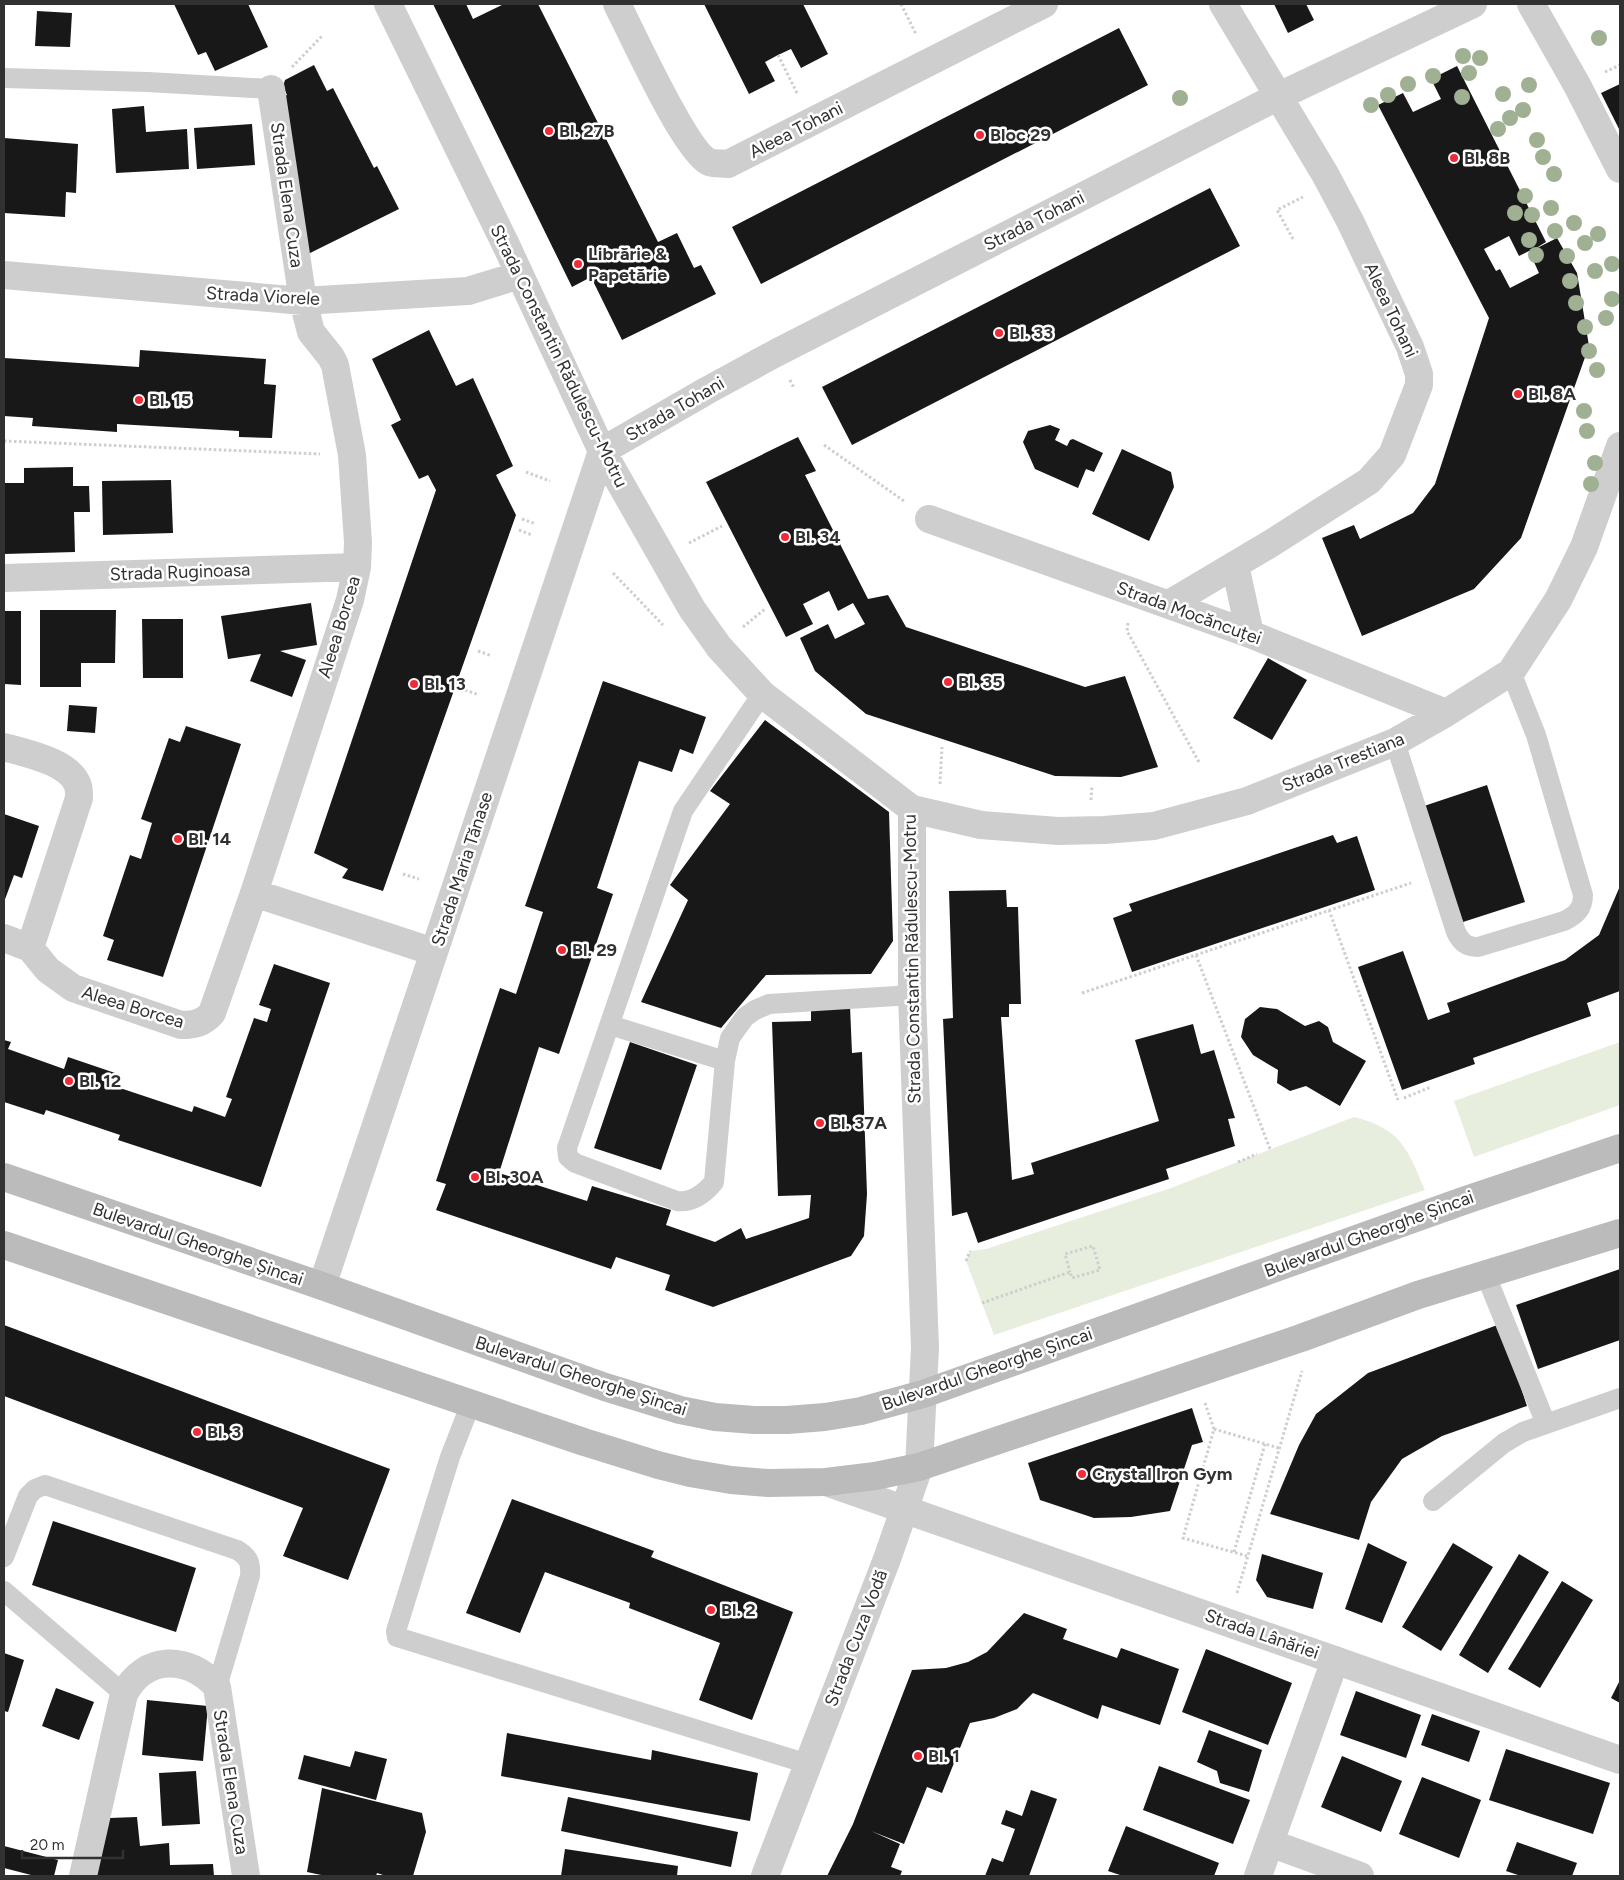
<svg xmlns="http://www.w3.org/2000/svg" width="1624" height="1880" font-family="Figtree,sans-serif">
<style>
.green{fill:#e7eede}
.building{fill:#181818;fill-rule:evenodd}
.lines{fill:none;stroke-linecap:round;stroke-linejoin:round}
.path{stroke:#cecece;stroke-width:3;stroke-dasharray:2.5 2.5;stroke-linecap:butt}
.service{stroke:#cecece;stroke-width:20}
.minor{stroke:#cecece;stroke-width:28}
.tertiary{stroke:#cecece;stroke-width:28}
.secondary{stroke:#bbb;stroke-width:28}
.tree{fill:#a0b093}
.poi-dot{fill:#f02b38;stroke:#fff;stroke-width:2}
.labels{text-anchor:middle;stroke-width:5;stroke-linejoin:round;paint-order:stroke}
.street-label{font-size:18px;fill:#313131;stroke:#fff}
.poi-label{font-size:18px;font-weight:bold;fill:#313131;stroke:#fff;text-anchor:start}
</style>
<rect width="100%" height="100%" fill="#fff"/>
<!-- green -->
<path class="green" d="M1620,1042V1105L1474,1157L1454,1101Z
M1354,1117C1401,1129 1407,1148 1425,1190L994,1335L966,1261L970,1251L986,1249L1171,1188Z"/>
<!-- building -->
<path class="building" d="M174,4H248L268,47L215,71L206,52L198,55Z
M433,4H466L473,19L504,4H538L658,242L677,233L694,268L701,265L716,294L622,340L591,277L572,287Z
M704,4H803L828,54L801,68L791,49L778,55L765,62L775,81L749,94Z
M1274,4H1306L1314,20L1288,33Z
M37,11L72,13L70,47L35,46Z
M1119,28L1148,85L761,284L732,227Z
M314,65L327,91L333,88L374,168L377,166L399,209L304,256L280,98L287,95L283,86L285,80Z
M1457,66L1546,242L1533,250L1557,238L1577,273L1589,346L1521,538L1474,589L1362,636L1322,538L1354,525L1360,539L1413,513L1435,484L1489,318L1378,105L1403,93L1413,112L1441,99L1431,79ZM1509,236L1519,256L1529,251L1539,273L1510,288L1500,269L1496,271L1484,249Z
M1620,84V131L1601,93Z
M144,106L146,132L187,129L189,169L116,173L112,109Z
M252,124L255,165L197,169L194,128Z
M4,138L78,144L76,193L66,192L65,217L4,213Z
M1210,188L1240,246L852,445L822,387Z
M429,330L456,386L473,378L513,466L496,475L516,515L383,891L342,878L348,869L314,853L436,490L428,475L419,479L391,425L401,420L372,359Z
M140,350L266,359L264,384L276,385L272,438L239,437V431L117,424V432L32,426L33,418L4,416V358L139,367Z
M1050,425L1060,429L1055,440L1067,446L1070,440L1073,439L1103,453L1094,472L1086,469L1078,488L1035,469L1023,442L1028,431Z
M798,437L816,471L805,475L868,599L888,595L906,627L1085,687L1125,676L1158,767L1121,777L1055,776L866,714L815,671L800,638L828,624L835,639L865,624L853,603L838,611L829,591L803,604L813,624L786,637L706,482Z
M1122,449L1171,472L1174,487L1149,541L1092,514Z
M73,467V486H89L90,512H74L75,552L4,554V483H24V468Z
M171,480L173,533L103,535L102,481Z
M311,603L317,645L280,651L306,660L292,697L250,681L261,654L228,659L221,616Z
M40,610H116L115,663H81V687H40Z
M4,611H21V685L4,684Z
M142,619H183V678H143Z
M1268,658L1307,680L1272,740L1233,718Z
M603,681L706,717L693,754L680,749L672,772L639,761L597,888L613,894L559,1054L539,1047L499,1173L587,1201L592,1186L671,1210L666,1225L715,1242L741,1228L746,1239L809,1218L811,1195L778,1196L772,1022L811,1021V1007L850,1006L852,1053L862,1052L867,1194L864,1236L851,1256L713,1307L665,1290L670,1275L616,1257L611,1269L436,1210L446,1184L436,1181L500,988L516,994L543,912L525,906Z
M69,705L97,707L95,733L67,731Z
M765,720L889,812L893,941L871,974L766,975L721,1028L641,1002L688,900L670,885L730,804L710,791Z
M186,726L241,744L163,977L107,960L114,940L103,936L130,855L141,859L152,823L141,819L169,738L180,742Z
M1487,785L1525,902L1463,922L1424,806Z
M4,814L39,826L22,878L14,875L4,902Z
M1333,835L1337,843L1357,836L1375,890L1132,972L1113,918L1132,911L1129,904Z
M1620,886V991L1587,1003L1591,1016L1473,1058L1475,1064L1402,1090L1358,967L1403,951L1428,1020L1450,1012L1447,1003L1565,960L1599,935Z
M1006,890L1007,907H1018L1021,1004H1009V1017H1001L1012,1180L1034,1174L1031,1163L1159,1121L1135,1040L1193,1024L1201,1054L1214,1050L1235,1118L1228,1119L1235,1146L1166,1169L1169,1179L978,1243L967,1212L952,1216L943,1019L953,1018L949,891Z
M274,964L330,983L261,1187L118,1140L120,1135L46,1110L44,1115L4,1102V1040L11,1042L8,1049L64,1069L68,1057L121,1075L117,1087L192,1112L194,1106L225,1117L232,1099L226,1097L254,1018L267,1022L271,1009L259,1005Z
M1260,1007L1277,1009L1305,1026L1319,1021L1328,1027L1333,1042L1366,1061L1340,1106L1306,1086L1290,1091L1277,1083L1278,1070L1253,1055L1241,1037L1245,1019Z
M630,1042L697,1065L661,1170L594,1148Z
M1620,1269V1340L1538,1369L1516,1305Z
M1500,1324L1527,1406L1442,1436L1402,1459L1371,1502L1359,1540L1270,1514L1299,1445L1316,1414L1368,1373Z
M4,1325L390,1469L348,1580L283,1556L303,1508L4,1396Z
M1192,1408L1203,1442L1192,1445L1170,1511L1131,1517L1094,1518L1040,1500L1028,1463Z
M512,1499L654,1551L651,1557L793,1612L752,1720L699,1700L720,1643L629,1608L630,1603L545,1572L520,1633L466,1613Z
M53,1521L196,1568L176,1632L32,1585Z
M1368,1543L1407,1562L1382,1623L1345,1609Z
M1453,1543L1493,1567L1441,1651L1402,1627Z
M1262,1554L1323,1573L1313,1609L1267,1597L1256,1580Z
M1519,1554L1549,1572L1488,1673L1459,1655Z
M1562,1581L1593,1600L1540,1688L1508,1669Z
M1024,1613L1067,1629L1063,1639L1117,1658L1121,1648L1179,1669L1160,1725L1102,1705L1098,1719L1033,1693L1017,1709L994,1718L970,1723L942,1793L927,1787L904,1844L871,1831L900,1844L891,1867L902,1871L900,1876H827L853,1824L912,1670L946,1668L968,1662L987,1652Z
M1206,1649L1292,1683L1268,1745L1182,1712Z
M4,1653L24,1660L8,1712L4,1711Z
M1620,1680V1703L1611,1698Z
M56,1688L94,1702L79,1740L42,1726Z
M1356,1691L1421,1715L1406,1758L1340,1735Z
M147,1700L208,1706L203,1761L142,1755Z
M1432,1714L1480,1731L1469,1762L1421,1745Z
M1209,1730L1262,1750L1249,1792L1220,1783L1217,1771L1197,1762Z
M507,1733L651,1760L652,1750L758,1773L750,1821L501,1776Z
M1506,1749L1610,1783L1593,1834L1489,1800Z
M355,1751L387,1759L376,1800L298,1779L304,1755L350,1767Z
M1342,1756L1402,1781L1381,1832L1321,1807Z
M1159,1766L1250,1800L1233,1844L1143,1810Z
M196,1771L200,1824L162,1826L159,1773Z
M1422,1777L1481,1800L1459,1858L1399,1834Z
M322,1788L422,1813L426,1832L413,1876H386L377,1873L376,1876H326L307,1872Z
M1031,1790L1057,1799L1029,1876H985L992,1858L1003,1862L1015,1829L1001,1824L1006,1810L1022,1816Z
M568,1797L738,1832L731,1867L561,1831Z
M137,1817L140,1846L169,1843L170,1865L213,1864L214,1876H96L109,1818Z
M1126,1826L1219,1863L1214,1876H1123L1108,1871Z
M1517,1842L1577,1863L1572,1876H1517L1518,1875L1506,1871Z
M4,1846L58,1860L54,1876H35L4,1868Z
M565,1849L678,1866L677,1876H561Z"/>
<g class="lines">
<!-- path -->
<path class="path" d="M901,4L916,34
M778,55L798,95
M292,67L322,36
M1605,72L1620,65
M1293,239L1277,210L1303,197
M790,380L794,388
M4,441L320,454
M824,445L904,501
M526,472L550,481
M522,519L536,524
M519,530L532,535
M689,543L722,526
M613,573L663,625
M1128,623L1127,631L1200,764
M743,627L765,609
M478,651L492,656
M465,690L479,695
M940,784L942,747
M1091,800L1092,786
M403,874L419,879
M1329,910L1398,1100
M1196,955L1270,1149
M1082,993L1411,883
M1404,1098L1431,1087
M1238,1162L1257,1154
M966,1261L970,1251
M982,1303L1070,1272L1072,1278L1100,1270L1093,1246L1065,1254L1070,1272
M1205,1403L1214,1429L1183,1538L1247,1556
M1214,1429L1279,1448
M1234,1552L1265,1444
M1237,1593L1302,1371"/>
<!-- service -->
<path class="service" d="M4,78L148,82L271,89
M762,694L683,811L567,1148L568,1157L575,1163L677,1201C692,1203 704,1194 714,1182L725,1061L730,1038L745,1017L755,1010L769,1004L912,995
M1395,742L1456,932C1461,942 1466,947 1478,947L1564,921C1576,915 1583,909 1583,895L1536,735L1511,672
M610,1025L725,1061
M1485,1273L1546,1424
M471,1403L450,1457L396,1631L397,1637L808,1764
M1433,1501L1504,1443L1523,1432L1620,1398
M4,1557L28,1496L35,1489L45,1485L237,1550C249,1557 251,1563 250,1576L217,1687
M4,1591L124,1694"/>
<!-- minor -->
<path class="minor" d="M388,4L506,245L602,451L692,609L719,647L762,694L912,809V995L925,1348L919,1467L887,1559L765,1876
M617,4C632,33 685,151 709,162C714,164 723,163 728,164L1044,4
M1531,4L1577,85L1620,169
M4,275L303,301L468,291L520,275
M602,451L708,390L776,353L1279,96L1473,4
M929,519L1250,634L1446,713
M1235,565L1250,634
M4,578L357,567
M1169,604L1270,544L1369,481L1392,455L1419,385V374L1410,347L1350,221L1325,174L1223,4
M4,747C25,753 71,762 78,786C79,789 79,794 79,798L30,948
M912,809L981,825L1058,831L1104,830L1154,826L1247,801L1395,742L1446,713L1511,672L1558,600L1584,547L1620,446
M254,893L434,952
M4,938L30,948L48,970L73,988L181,1025C195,1025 203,1023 212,1013L254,893L350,600L357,567L358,542L352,455L335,365L331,357L311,332L303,301L271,89
M322,1286L602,451
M1270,1843L1360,1876
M83,1876L124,1694C145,1654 189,1655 217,1687L246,1876
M1258,1876L1335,1660"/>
<!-- tertiary -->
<path class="tertiary" d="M826,1482L1620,1760"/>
<!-- secondary -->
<path class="secondary" d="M4,1177L322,1286L605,1387L680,1410L715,1417L754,1420H787L825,1417L861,1411L923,1394L1463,1201L1620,1148
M4,1245L584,1442L658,1465L690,1473L731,1480L768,1483L826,1482L875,1476L919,1467L1301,1338L1418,1295L1620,1233"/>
</g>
<!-- trees -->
<g class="tree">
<circle cx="1599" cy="38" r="8"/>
<circle cx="1463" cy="56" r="8"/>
<circle cx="1480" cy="58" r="8"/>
<circle cx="1469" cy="73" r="8"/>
<circle cx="1433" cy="76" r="8"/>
<circle cx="1408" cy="84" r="8"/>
<circle cx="1529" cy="85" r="8"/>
<circle cx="1503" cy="94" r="8"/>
<circle cx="1388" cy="95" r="8"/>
<circle cx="1462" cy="97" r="8"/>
<circle cx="1180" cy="98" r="8"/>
<circle cx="1371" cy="105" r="8"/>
<circle cx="1523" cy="110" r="8"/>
<circle cx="1510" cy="118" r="8"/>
<circle cx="1498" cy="129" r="8"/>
<circle cx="1537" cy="140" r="8"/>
<circle cx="1543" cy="157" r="8"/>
<circle cx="1554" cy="174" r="8"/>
<circle cx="1525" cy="196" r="8"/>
<circle cx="1551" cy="208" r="8"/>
<circle cx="1515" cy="213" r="8"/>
<circle cx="1532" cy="215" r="8"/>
<circle cx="1574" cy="223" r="8"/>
<circle cx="1555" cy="231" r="8"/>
<circle cx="1598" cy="234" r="8"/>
<circle cx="1529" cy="240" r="8"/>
<circle cx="1585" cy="243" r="8"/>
<circle cx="1536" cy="255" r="8"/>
<circle cx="1567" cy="256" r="8"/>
<circle cx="1612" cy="264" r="8"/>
<circle cx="1595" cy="271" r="8"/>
<circle cx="1570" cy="281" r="8"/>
<circle cx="1612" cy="299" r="8"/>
<circle cx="1576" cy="303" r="8"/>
<circle cx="1606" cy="318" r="8"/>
<circle cx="1585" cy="327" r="8"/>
<circle cx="1589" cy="351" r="8"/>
<circle cx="1597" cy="370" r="8"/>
<circle cx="1584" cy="411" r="8"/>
<circle cx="1587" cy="431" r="8"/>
<circle cx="1595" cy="463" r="8"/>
<circle cx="1591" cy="484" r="8"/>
</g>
<!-- markers -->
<g class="poi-dot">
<circle cx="549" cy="131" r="5"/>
<circle cx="980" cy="135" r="5"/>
<circle cx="1454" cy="158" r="5"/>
<circle cx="578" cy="264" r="5"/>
<circle cx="999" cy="333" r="5"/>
<circle cx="1518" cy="394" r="5"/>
<circle cx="139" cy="400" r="5"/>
<circle cx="785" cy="537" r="5"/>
<circle cx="948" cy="682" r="5"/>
<circle cx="414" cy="684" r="5"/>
<circle cx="178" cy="839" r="5"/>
<circle cx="562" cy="950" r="5"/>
<circle cx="69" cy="1081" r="5"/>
<circle cx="820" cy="1123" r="5"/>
<circle cx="475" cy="1177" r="5"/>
<circle cx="197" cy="1432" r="5"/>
<circle cx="1082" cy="1474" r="5"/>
<circle cx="711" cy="1610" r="5"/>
<circle cx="918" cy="1756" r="5"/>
</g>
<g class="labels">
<!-- street labels -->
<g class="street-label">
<text transform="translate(796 130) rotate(-27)" y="6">Aleea Tohani</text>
<text transform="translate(287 195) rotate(82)" y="6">Strada Elena Cuza</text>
<text transform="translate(1034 221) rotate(-27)" y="6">Strada Tohani</text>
<text transform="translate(263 296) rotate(3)" y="6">Strada Viorele</text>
<text transform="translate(1391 310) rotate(65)" y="6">Aleea Tohani</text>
<text transform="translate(559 356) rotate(64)" y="6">Strada Constantin Rădulescu-Motru</text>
<text transform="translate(675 409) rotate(-30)" y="6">Strada Tohani</text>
<text transform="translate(180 572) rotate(-2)" y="6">Strada Ruginoasa</text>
<text transform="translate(1189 613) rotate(20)" y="6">Strada Mocăncuței</text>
<text transform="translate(339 627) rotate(-73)" y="6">Aleea Borcea</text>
<text transform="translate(1343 762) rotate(-22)" y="6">Strada Trestiana</text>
<text transform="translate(462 869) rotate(-72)" y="6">Strada Maria Tănase</text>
<text transform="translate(912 959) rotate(-91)" y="6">Strada Constantin Rădulescu-Motru</text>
<text transform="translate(133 1007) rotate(17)" y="6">Aleea Borcea</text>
<text transform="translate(1369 1234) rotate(-20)" y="6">Bulevardul Gheorghe Șincai</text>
<text transform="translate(198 1244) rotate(19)" y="6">Bulevardul Gheorghe Șincai</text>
<text transform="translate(987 1369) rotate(-19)" y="6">Bulevardul Gheorghe Șincai</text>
<text transform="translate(581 1376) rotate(18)" y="6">Bulevardul Gheorghe Șincai</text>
<text transform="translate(1262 1634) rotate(19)" y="6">Strada Lânăriei</text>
<text transform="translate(856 1638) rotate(-69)" y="6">Strada Cuza Vodă</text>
<text transform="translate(231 1782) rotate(81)" y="6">Strada Elena Cuza</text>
</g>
<!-- poi labels -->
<g class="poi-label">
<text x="559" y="137">Bl. 27B</text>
<text x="990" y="141">Bloc 29</text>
<text x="1464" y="164">Bl. 8B</text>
<text x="588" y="260">Librărie &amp;<tspan x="588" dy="21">Papetărie</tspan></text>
<text x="1009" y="339">Bl. 33</text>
<text x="1528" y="400">Bl. 8A</text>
<text x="149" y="406">Bl. 15</text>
<text x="795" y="543">Bl. 34</text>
<text x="958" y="688">Bl. 35</text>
<text x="424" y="690">Bl. 13</text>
<text x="188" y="845">Bl. 14</text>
<text x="572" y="956">Bl. 29</text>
<text x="79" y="1087">Bl. 12</text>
<text x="830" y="1129">Bl. 37A</text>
<text x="485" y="1183">Bl. 30A</text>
<text x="207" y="1438">Bl. 3</text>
<text x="1092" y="1480">Crystal Iron Gym</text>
<text x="721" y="1616">Bl. 2</text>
<text x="928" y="1762">Bl. 1</text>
</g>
</g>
<!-- border -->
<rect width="1624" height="1880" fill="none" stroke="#313131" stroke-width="10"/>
<!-- scale -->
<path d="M22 1850v8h101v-8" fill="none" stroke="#313131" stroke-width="2.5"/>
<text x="30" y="1850" font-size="15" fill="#313131" stroke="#ffffff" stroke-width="4" paint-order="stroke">20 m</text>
</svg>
